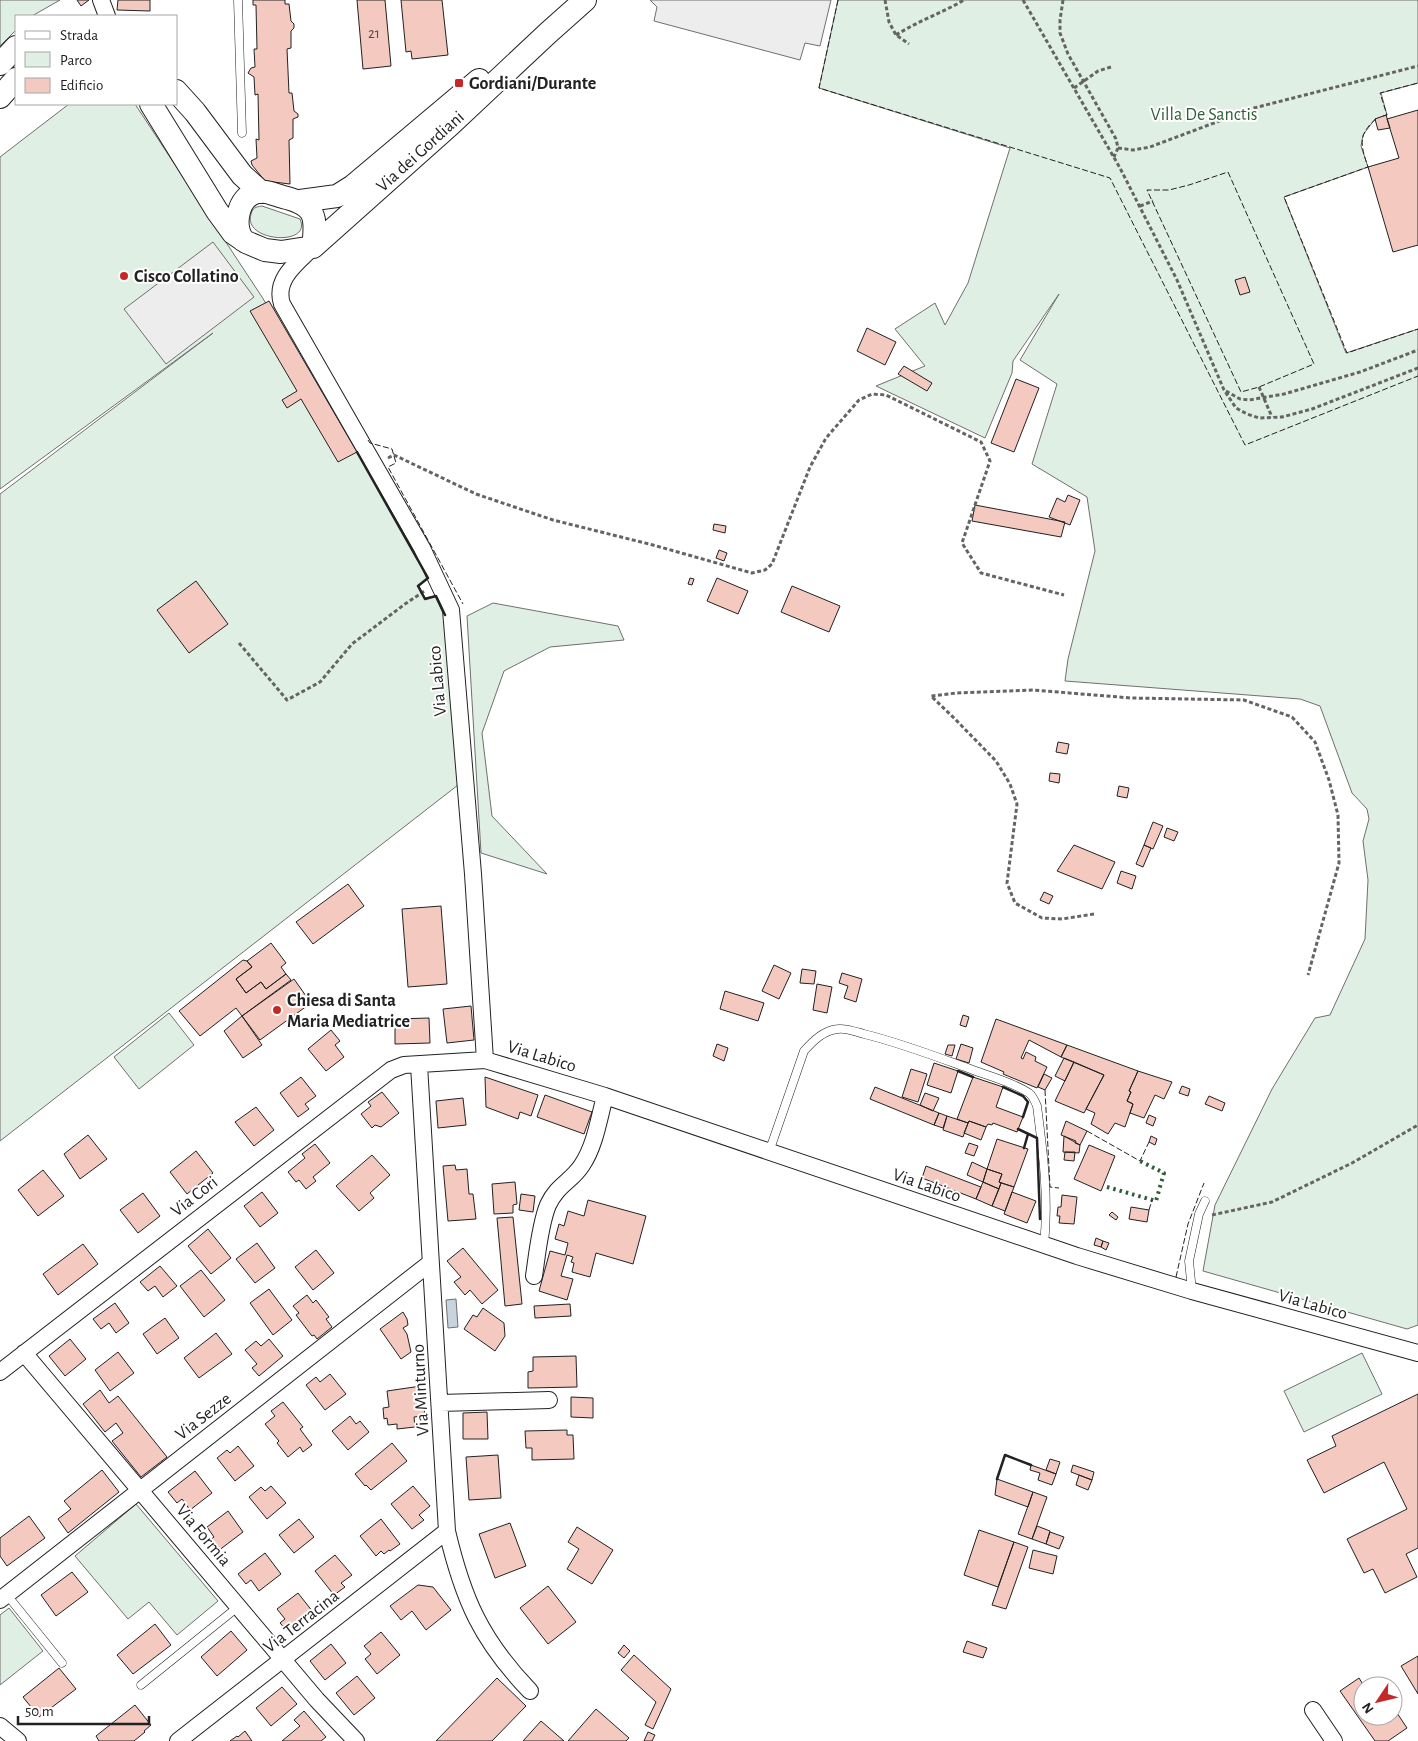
<svg xmlns="http://www.w3.org/2000/svg" width="1418" height="1741" font-family="'Alegreya Sans',sans-serif">
<style>
.green{fill:#e0efe3;stroke:#6f6f6f}
.parking{fill:#ededed;stroke:#6f6f6f}
.water{fill:#c7d3dd;stroke:#6f6f6f}
.building{fill:#f3c9c0;stroke:#222}
.lines{fill:none;stroke-linecap:round;stroke-linejoin:round}
.lane-casing{stroke:#222;stroke-width:9}
.street-casing{stroke:#222;stroke-width:18}
.secondary-casing{stroke:#222;stroke-width:24}
.path{stroke:#646464;stroke-width:3;stroke-dasharray:4 2.5;stroke-linecap:butt}
.lane{stroke:#fff;stroke-width:8}
.street{stroke:#fff;stroke-width:16}
.secondary{stroke:#fff;stroke-width:22}
.hedge{stroke:#2f5e38;stroke-width:4;stroke-dasharray:2.5 4;stroke-linecap:butt}
.fence{stroke:#222;stroke-width:1;stroke-dasharray:6 2.5;stroke-linecap:butt}
.wall{stroke:#222;stroke-width:2.5}
.poi-dot{fill:#c62828;stroke:#fff;stroke-width:2}
.labels{text-anchor:middle;stroke-width:4;stroke-linejoin:round;paint-order:stroke}
.number-label{font-size:15px;fill:#564c4a}
.poi-label{font-size:18px;font-weight:bold;fill:#222;stroke:#fff;text-anchor:start}
.park-label{font-size:18px;fill:#2f5e38;stroke:#fff}
.street-label{font-size:18px;fill:#222;stroke:#fff}
</style>
<rect width="100%" height="100%" fill="#fff"/>
<!-- green -->
<path class="green" d="M0,0H60L32,16H16V30L0,46Z
M838,0H1418V83L1381,93L1387,115L1375,119L1363,135L1361,146L1368,167L1284,197L1346,353L1418,329V1325L1407,1329L1203,1271L1215,1205L1272,1089L1315,1018L1330,1015L1365,939L1368,880L1363,841L1369,819L1367,809L1352,793L1320,706L1300,699L1065,681L1068,659L1095,551L1087,497L1032,464L1057,384L1020,360L1059,294L1013,361L1012,373L985,438L876,386L925,366L895,329L935,303L945,325L968,283L1010,148L819,88Z
M69,104H135L262,297L361,459L428,578L419,586L425,598L436,596L446,618L458,785L0,1141V494L213,333L0,489V157Z
M262,206L300,219C313,247 242,242 251,214C253,208 255,207 262,206Z
M493,603L618,626L624,640L550,647L504,671L482,733L492,816L547,874L481,853L467,616Z
M169,1013L194,1045L139,1089L114,1057Z
M1362,1353L1382,1394L1304,1432L1284,1391Z
M136,1504L218,1601L177,1635L149,1602L128,1619L75,1556Z
M9,1608L43,1651L0,1685V1615Z"/>
<!-- parking -->
<path class="parking" d="M650,0H831L820,46L805,43L800,60L654,21L657,7Z
M213,242L254,297L166,364L124,309Z"/>
<!-- water -->
<path class="water" d="M456,1299L458,1327L448,1328L446,1300Z"/>
<!-- building -->
<path class="building" d="M77,0H89L81,6Z
M118,0H150V11L117,10Z
M253,0H285V4H289L291,21L294,24V28L291,31V48L287,49L289,93H292L294,111L298,114V117L293,119V138L289,140L290,184L265,181L252,165L251,161L257,158L256,139L259,140L258,94L255,95L254,77L248,73L251,68L255,67L254,49H257L256,5H253Z
M357,0H385L391,66L363,69Z
M401,0H442L448,55L412,59L411,51L406,52Z
M1418,110V245L1393,252L1368,167L1399,158L1387,119Z
M1386,115L1390,128L1378,130L1375,119Z
M1245,277L1250,292L1240,295L1235,280Z
M269,301L357,452L338,462L301,399L287,408L282,400L297,391L250,311Z
M867,328L896,342L885,365L857,351Z
M904,366L932,383L927,391L898,374Z
M1016,379L1039,388L1014,452L991,443Z
M1068,495L1080,500L1070,525L1049,517L1057,498L1065,502Z
M975,505L1065,522L1061,537L972,521Z
M714,524L726,526L725,533L713,530Z
M719,550L727,553L724,561L716,558Z
M690,578L694,579L692,585L688,584Z
M717,578L748,591L738,614L707,601Z
M196,581L228,624L189,653L157,610Z
M792,586L840,606L829,632L781,612Z
M1058,742L1069,744L1067,754L1056,752Z
M1050,773L1060,774L1059,783L1049,781Z
M1119,786L1129,788L1127,798L1117,796Z
M1153,822L1163,826L1153,849L1144,845Z
M1167,828L1178,832L1174,841L1164,837Z
M1074,845L1115,862L1102,889L1057,871Z
M1144,845L1151,848L1143,867L1136,864Z
M1121,871L1136,876L1132,889L1117,883Z
M348,884L364,906L313,944L296,922Z
M1044,892L1053,896L1049,904L1040,900Z
M441,906L447,984L408,987L402,909Z
M271,943L286,963L281,967L286,974L266,989L261,982L246,993L236,979L252,967L247,961Z
M243,960L247,961L252,967L236,979L246,993L261,982L266,989L286,974L291,980L242,1016L236,1008L200,1036L179,1011Z
M774,965L791,973L779,999L762,991Z
M802,969L816,971L814,984L800,983Z
M842,973L862,979L856,1002L844,998L848,986L839,983Z
M294,979L311,1003L260,1040L242,1016Z
M817,984L832,987L827,1013L813,1010Z
M725,991L764,1003L758,1021L720,1009Z
M471,1006L474,1040L447,1043L443,1009Z
M963,1015L969,1017L966,1027L960,1025Z
M242,1016L262,1045L243,1058L224,1031Z
M429,1018L430,1043L395,1044V1019Z
M996,1019L1067,1045L1061,1057L1029,1040L1021,1058L1023,1059L1026,1052L1036,1057L1035,1061L1047,1067L1037,1088L1003,1074L1004,1072L981,1062Z
M331,1030L340,1041L335,1045L344,1057L326,1071L308,1049Z
M717,1044L728,1048L724,1061L713,1056Z
M961,1044L973,1048L969,1063L956,1059Z
M948,1045H955L952,1056L945,1054Z
M1067,1045L1138,1071L1129,1091L1131,1092L1127,1101L1133,1104L1125,1127L1115,1123L1108,1134L1091,1124L1095,1113L1086,1109L1104,1075L1061,1057Z
M1064,1058L1074,1062L1065,1081L1055,1076Z
M1074,1062L1104,1075L1084,1113L1055,1101Z
M934,1063L958,1071L951,1093L927,1085Z
M911,1069L927,1074L918,1102L902,1097Z
M1138,1071L1172,1082L1164,1099L1155,1095L1144,1118L1130,1113L1133,1104L1127,1101L1131,1092L1129,1091Z
M1044,1074L1052,1078L1045,1090L1038,1087Z
M301,1077L316,1096L305,1104L309,1109L298,1117L280,1093Z
M485,1077L538,1095L531,1116L520,1112L518,1119L486,1107Z
M973,1077L1003,1087L996,1107L1023,1117L1017,1132L993,1123L992,1125L988,1124L986,1127L969,1121L968,1123L957,1119Z
M1182,1086L1190,1089L1188,1096L1179,1093Z
M875,1087L939,1113L934,1125L870,1099Z
M382,1092L399,1113L381,1127L375,1125L372,1128L361,1114L371,1106L368,1102Z
M925,1093L939,1098L933,1111L920,1105Z
M545,1095L592,1112L584,1134L537,1117Z
M1209,1096L1225,1103L1222,1111L1205,1104Z
M463,1098L466,1125L438,1128L436,1101Z
M256,1107L274,1130L254,1146L235,1122Z
M939,1113L947,1116L943,1128L934,1125Z
M1149,1115L1156,1118L1153,1126L1146,1123Z
M947,1116L968,1123L963,1137L943,1130Z
M969,1121L986,1127L981,1140L964,1133Z
M1066,1121L1087,1131L1080,1145L1075,1143L1076,1141L1061,1135Z
M88,1135L107,1159L80,1179L64,1154Z
M1064,1136L1080,1145L1079,1153L1063,1152Z
M1151,1136L1157,1139L1155,1145L1149,1142Z
M997,1139L1028,1149L1014,1187L999,1182L1002,1174L987,1169Z
M969,1143L978,1146L974,1156L965,1153Z
M315,1144L330,1163L313,1177L316,1181L306,1189L299,1180L296,1182L288,1172L305,1158L302,1154Z
M1089,1145L1115,1156L1101,1191L1074,1179Z
M196,1151L213,1173L187,1194L170,1172Z
M1065,1152H1075L1074,1161L1064,1160Z
M372,1155L390,1175L370,1193L374,1198L359,1211L336,1186Z
M972,1162L987,1169L983,1182L967,1175Z
M455,1165L456,1170L467,1169L469,1194H473L476,1219L448,1221L443,1166Z
M926,1166L981,1187L976,1199L922,1178Z
M987,1169L1002,1174L999,1182L1001,1183L999,1189L983,1182Z
M43,1170L64,1196L38,1216L18,1190Z
M515,1182L517,1204L513,1205V1213L494,1214L492,1184Z
M983,1182L999,1189L992,1206L976,1199Z
M1001,1183L1014,1187L1005,1211L992,1206Z
M262,1192L278,1213L260,1227L244,1206Z
M1012,1192L1036,1201L1027,1223L1004,1214Z
M143,1193L160,1216L138,1233L120,1210Z
M521,1194L535,1196L533,1212L519,1210Z
M1062,1195L1077,1197L1074,1224L1059,1223L1060,1216H1057L1058,1207H1061Z
M588,1200L646,1216L633,1264L596,1253L590,1277L572,1272L574,1263L571,1262L573,1257L567,1255L561,1276L573,1279L567,1300L539,1291L550,1251L565,1255L568,1243L555,1239L559,1224L564,1226L568,1211L584,1216Z
M1131,1207L1149,1210L1147,1222L1129,1219Z
M1112,1212L1118,1217L1116,1220L1109,1215Z
M513,1217L522,1304L505,1306L497,1218Z
M208,1229L231,1258L211,1274L188,1246Z
M1096,1238L1103,1241L1101,1247L1094,1245Z
M1103,1241L1109,1243L1106,1250L1101,1247Z
M257,1243L275,1268L255,1283L236,1259Z
M83,1244L98,1264L58,1295L43,1274Z
M463,1248L498,1290L482,1304L470,1290L465,1295L454,1282L461,1277L447,1261Z
M316,1250L334,1273L313,1290L295,1267Z
M160,1266L177,1286L163,1297L155,1286L148,1291L140,1282Z
M201,1270L225,1300L204,1317L180,1286Z
M269,1289L292,1320L273,1335L250,1303Z
M307,1295L313,1303L316,1300L329,1317L326,1319L332,1327L317,1339L314,1335L312,1336L296,1315L299,1313L293,1306Z
M115,1303L129,1323L116,1333L109,1323L101,1329L93,1319Z
M570,1304L571,1316L535,1318L534,1306Z
M483,1308L504,1323L505,1336L495,1351L464,1329L473,1315L477,1317Z
M403,1312L407,1319L408,1325L403,1328L407,1334L411,1352L401,1359L380,1329Z
M165,1318L179,1338L157,1354L143,1334Z
M216,1333L232,1354L199,1378L184,1358Z
M70,1339L86,1359L65,1376L49,1356Z
M269,1339L283,1356L259,1376L252,1368L257,1364L245,1350L256,1341L261,1346Z
M118,1352L134,1373L110,1391L95,1370Z
M576,1356L577,1387L528,1388V1372L533,1371V1357Z
M330,1374L346,1394L325,1410L306,1385L316,1377L320,1382Z
M421,1386L425,1416L414,1417L415,1427L397,1429V1424L388,1425L387,1418L384,1419L383,1408L389,1407L387,1391Z
M100,1390L109,1403L118,1396L167,1457L141,1477L112,1441L123,1433L116,1423L105,1432L83,1404Z
M1418,1394V1548L1406,1554L1417,1577L1385,1593L1373,1569L1364,1573L1347,1539L1407,1509L1384,1462L1324,1493L1307,1460L1336,1446L1332,1436Z
M571,1397L593,1398V1418L571,1417Z
M283,1402L303,1427L300,1429L312,1445L303,1452L300,1447L288,1457L277,1443L279,1441L265,1424L275,1416L271,1411Z
M487,1412L488,1439H463V1413Z
M350,1416L356,1424L360,1421L369,1432L348,1450L332,1431Z
M567,1430V1435H573L574,1459L532,1460V1448H526L525,1431Z
M392,1443L407,1461L371,1490L366,1485L365,1486L355,1474Z
M238,1446L254,1466L235,1481L217,1458L227,1450L230,1453Z
M498,1455L501,1498L469,1500L466,1457Z
M1050,1459L1060,1462L1056,1474L1046,1470Z
M1031,1465L1056,1474L1052,1485L1038,1480L1040,1473L1030,1470Z
M1073,1465L1094,1472L1092,1480L1071,1472Z
M102,1470L119,1492L68,1533L58,1519L71,1509L64,1501Z
M195,1471L212,1493L190,1510L182,1499L177,1503L168,1492Z
M1079,1475L1092,1480L1088,1490L1076,1485Z
M997,1479L1033,1492L1028,1507L995,1495Z
M271,1486L286,1503L267,1519L249,1497L261,1487L265,1491Z
M413,1486L430,1506L419,1515L424,1520L412,1529L391,1504Z
M1033,1492L1047,1497L1032,1539L1018,1534Z
M228,1511L243,1532L218,1551L210,1540L214,1537L207,1527Z
M29,1516L45,1538L7,1566L0,1556V1538Z
M299,1519L314,1537L294,1553L279,1535Z
M381,1519L400,1544L390,1551L389,1550L384,1554L381,1551L376,1556L360,1536Z
M510,1523L526,1566L495,1578L479,1534Z
M1037,1526L1050,1531L1046,1544L1032,1539Z
M577,1527L613,1550L592,1584L567,1569L579,1549L568,1542Z
M979,1530L1014,1542L998,1587L964,1575Z
M1050,1532L1064,1537L1059,1549L1046,1544Z
M1014,1542L1028,1547L1006,1609L992,1605Z
M1033,1550L1057,1556L1053,1574L1029,1568Z
M265,1553L281,1574L259,1591L251,1580L246,1584L238,1574Z
M335,1555L352,1575L341,1583L345,1587L334,1595L315,1571Z
M72,1572L88,1592L56,1616L41,1595Z
M418,1585L433,1587L451,1610L426,1630L412,1611L401,1620L390,1606Z
M548,1586L576,1622L548,1644L520,1608Z
M298,1593L313,1612L288,1632L280,1623L285,1619L277,1609Z
M155,1624L171,1645L133,1674L117,1655Z
M231,1631L247,1650L217,1676L201,1657Z
M381,1632L400,1655L377,1674L365,1659L371,1654L364,1646Z
M967,1641L987,1648L983,1658L963,1652Z
M331,1644L346,1663L325,1680L310,1661Z
M624,1645L630,1651L624,1658L618,1653Z
M634,1655L671,1689L653,1729L645,1725L656,1702L621,1670Z
M1418,1656V1694L1401,1666Z
M59,1668L76,1689L39,1717L23,1697Z
M357,1676L375,1698L354,1715L336,1693Z
M497,1678L526,1706L492,1741H436Z
M1359,1678L1364,1686L1363,1716H1393V1707L1407,1728L1388,1741H1375L1340,1691Z
M282,1687L297,1704L271,1726L256,1708Z
M135,1705L151,1725L144,1731L145,1732L134,1741H99L96,1736Z
M596,1709L629,1738L626,1741H568Z
M304,1711L326,1737L321,1741H282L300,1726L294,1720Z
M541,1721L564,1741H523Z
M245,1731L252,1741H230L237,1736L238,1737Z
M648,1732L655,1735L652,1741H644Z"/>
<g class="lines">
<defs>
<path id="lane" d="M238,0L242,133
M769,1152L804,1051C813,1041 824,1030 838,1029C846,1028 857,1032 864,1034C901,1043 937,1057 973,1070C992,1077 1012,1082 1029,1093C1033,1096 1035,1101 1037,1106C1043,1152 1049,1198 1044,1245
M1192,1291L1189,1261L1199,1214L1205,1201
M7,1595L62,1663
M141,1685L239,1606"/>
<path id="street" d="M101,0L107,16
M313,247C297,263 274,279 282,304L422,548L451,610L473,874L485,1060L605,1096L1077,1256L1192,1291L1418,1353
M419,1065L447,1531C463,1599 481,1640 530,1691
M534,1276C537,1256 540,1224 548,1205C557,1185 572,1181 582,1165C595,1146 599,1118 605,1096
M24,1353L317,1700L356,1741
M0,1372L391,1070L404,1065L485,1060
M440,1403L549,1400
M0,1600L430,1263
M1313,1710L1334,1741
M0,1726L18,1741
M178,1741L447,1531"/>
<path id="secondary" d="M0,64L16,47
M176,91L195,112L242,175L261,192
M0,97L16,79
M151,104L217,211L233,233L246,242L265,250L281,252L313,247
M300,201L337,196L353,186L479,80
M243,240C233,226 237,197 257,192C264,190 276,195 283,197C316,205 317,216 313,247
M313,247L451,124L548,33L585,0"/>
</defs>
<!-- lane casing -->
<use href="#lane" class="lane-casing"/>
<!-- street casing -->
<use href="#street" class="street-casing"/>
<!-- secondary casing -->
<use href="#secondary" class="secondary-casing"/>
<!-- path -->
<path class="path" d="M885,0L889,22L896,35L909,44
M1023,0L1120,168L1177,280L1224,390L1236,408L1247,414L1259,418L1282,417L1312,409L1418,368
M1063,0L1060,20V33L1068,54L1116,139L1118,148L1114,157
M896,35C918,21 942,13 964,0
M1074,88L1098,71L1111,67
M1118,148L1133,150L1150,147L1254,108L1418,66
M1140,206L1153,201
M1259,387L1272,417
M1226,391L1240,399L1249,400L1284,394L1360,372L1418,350
M388,458L394,455L476,494L553,520L653,545L752,573L765,570L772,564L810,467L826,438L859,400L872,394L886,395L981,442L990,461L962,543L981,573L1064,595
M239,643L287,700L320,682L352,644L405,604L426,590
M1094,914L1062,919L1042,918L1015,903L1007,883L1017,804L1010,784L996,761L955,719L931,696L956,693L1033,690L1131,698L1244,700L1292,717L1315,742L1329,780L1338,815L1339,863L1308,975
M1212,1215L1272,1202L1352,1163L1418,1125"/>
<!-- lane -->
<use href="#lane" class="lane"/>
<!-- street -->
<use href="#street" class="street"/>
<!-- secondary -->
<use href="#secondary" class="secondary"/>
<!-- hedge -->
<path class="hedge" d="M1107,1187L1156,1201L1164,1173L1140,1161"/>
<!-- fence -->
<path class="fence" d="M838,0L819,88L1110,178L1245,445L1418,376
M1383,116L1387,115L1380,93L1418,83
M1376,119C1357,135 1361,146 1368,167L1284,197L1347,353L1418,329
M1228,172L1314,364L1259,387L1241,392L1147,190H1169L1189,185Z
M368,440L370,443L392,449L396,463L388,467L463,604
M1045,1090L1050,1187L1059,1188
M1087,1131L1140,1161L1149,1142
M1149,1210L1152,1200
M1176,1277L1188,1224L1204,1183"/>
<!-- wall -->
<path class="wall" d="M357,452L428,578L418,586L425,599L436,596L445,615
M958,1071L973,1077
M1003,1087L1023,1096L1028,1102L1023,1117
M1018,1129L1037,1138L1040,1219
M1024,1148L1028,1134
M997,1479L1005,1455L1031,1465"/>
</g>
<!-- markers -->
<g class="poi-dot">
<rect x="454" y="78" width="10" height="10" rx="2.5"/>
<circle cx="124" cy="276" r="5"/>
<circle cx="277" cy="1010" r="5"/>
</g>
<g class="labels">
<!-- number labels -->
<g class="number-label">
<text x="374" y="38">21</text>
</g>
<!-- poi labels -->
<g class="poi-label">
<text x="469" y="89">Gordiani/Durante</text>
<text x="134" y="282">Cisco Collatino</text>
<text x="287" y="1006">Chiesa di Santa<tspan x="287" dy="21">Maria Mediatrice</tspan></text>
</g>
<!-- park labels -->
<g class="park-label">
<text x="1204" y="120">Villa De Sanctis</text>
</g>
<!-- street labels -->
<g class="street-label">
<text transform="translate(420 151) rotate(-42)" y="6">Via dei Gordiani</text>
<text transform="translate(437 681) rotate(-95)" y="6">Via Labico</text>
<text transform="translate(542 1056) rotate(17)" y="6">Via Labico</text>
<text transform="translate(927 1185) rotate(19)" y="6">Via Labico</text>
<text transform="translate(194 1196) rotate(-38)" y="6">Via Cori</text>
<text transform="translate(1313 1304) rotate(16)" y="6">Via Labico</text>
<text transform="translate(420 1390) rotate(-93)" y="6">Via Minturno</text>
<text transform="translate(203 1416) rotate(-38)" y="6">Via Sezze</text>
<text transform="translate(204 1535) rotate(50)" y="6">Via Formia</text>
<text transform="translate(301 1621) rotate(-38)" y="6">Via Terracina</text>
</g>
</g>
<!-- legend -->
<rect x="15" y="15" width="162" height="90" fill="#ffffff" stroke="#a7a7a7"/>
<rect x="25" y="31" width="25" height="8" fill="#ffffff" stroke="#a7a7a7"/>
<text x="60" y="40" font-size="15" fill="#222222">Strada</text>
<rect x="25" y="52" width="25" height="15" fill="#e0efe3" stroke="#a7a7a7"/>
<text x="60" y="65" font-size="15" fill="#222222">Parco</text>
<rect x="25" y="78" width="25" height="15" fill="#f3c9c0" stroke="#a7a7a7"/>
<text x="60" y="90" font-size="15" fill="#222222">Edificio</text>
<!-- north arrow -->
<g transform="translate(1378 1701) rotate(235)"><circle r="24" fill="#ffffff" stroke="#a7a7a7"/>
<path d="M0-4L9 19L0 12L-9 19Z" fill="#c62828"/>
<text y="-8" font-size="14" font-weight="bold" text-anchor="middle" fill="#222222">N</text>
</g>
<!-- scale -->
<path d="M18 1716v8h131v-8" fill="none" stroke="#222222" stroke-width="2.5"/>
<text x="25" y="1716" font-size="15" fill="#222222" stroke="#ffffff" stroke-width="4" paint-order="stroke">50 m</text>
</svg>
